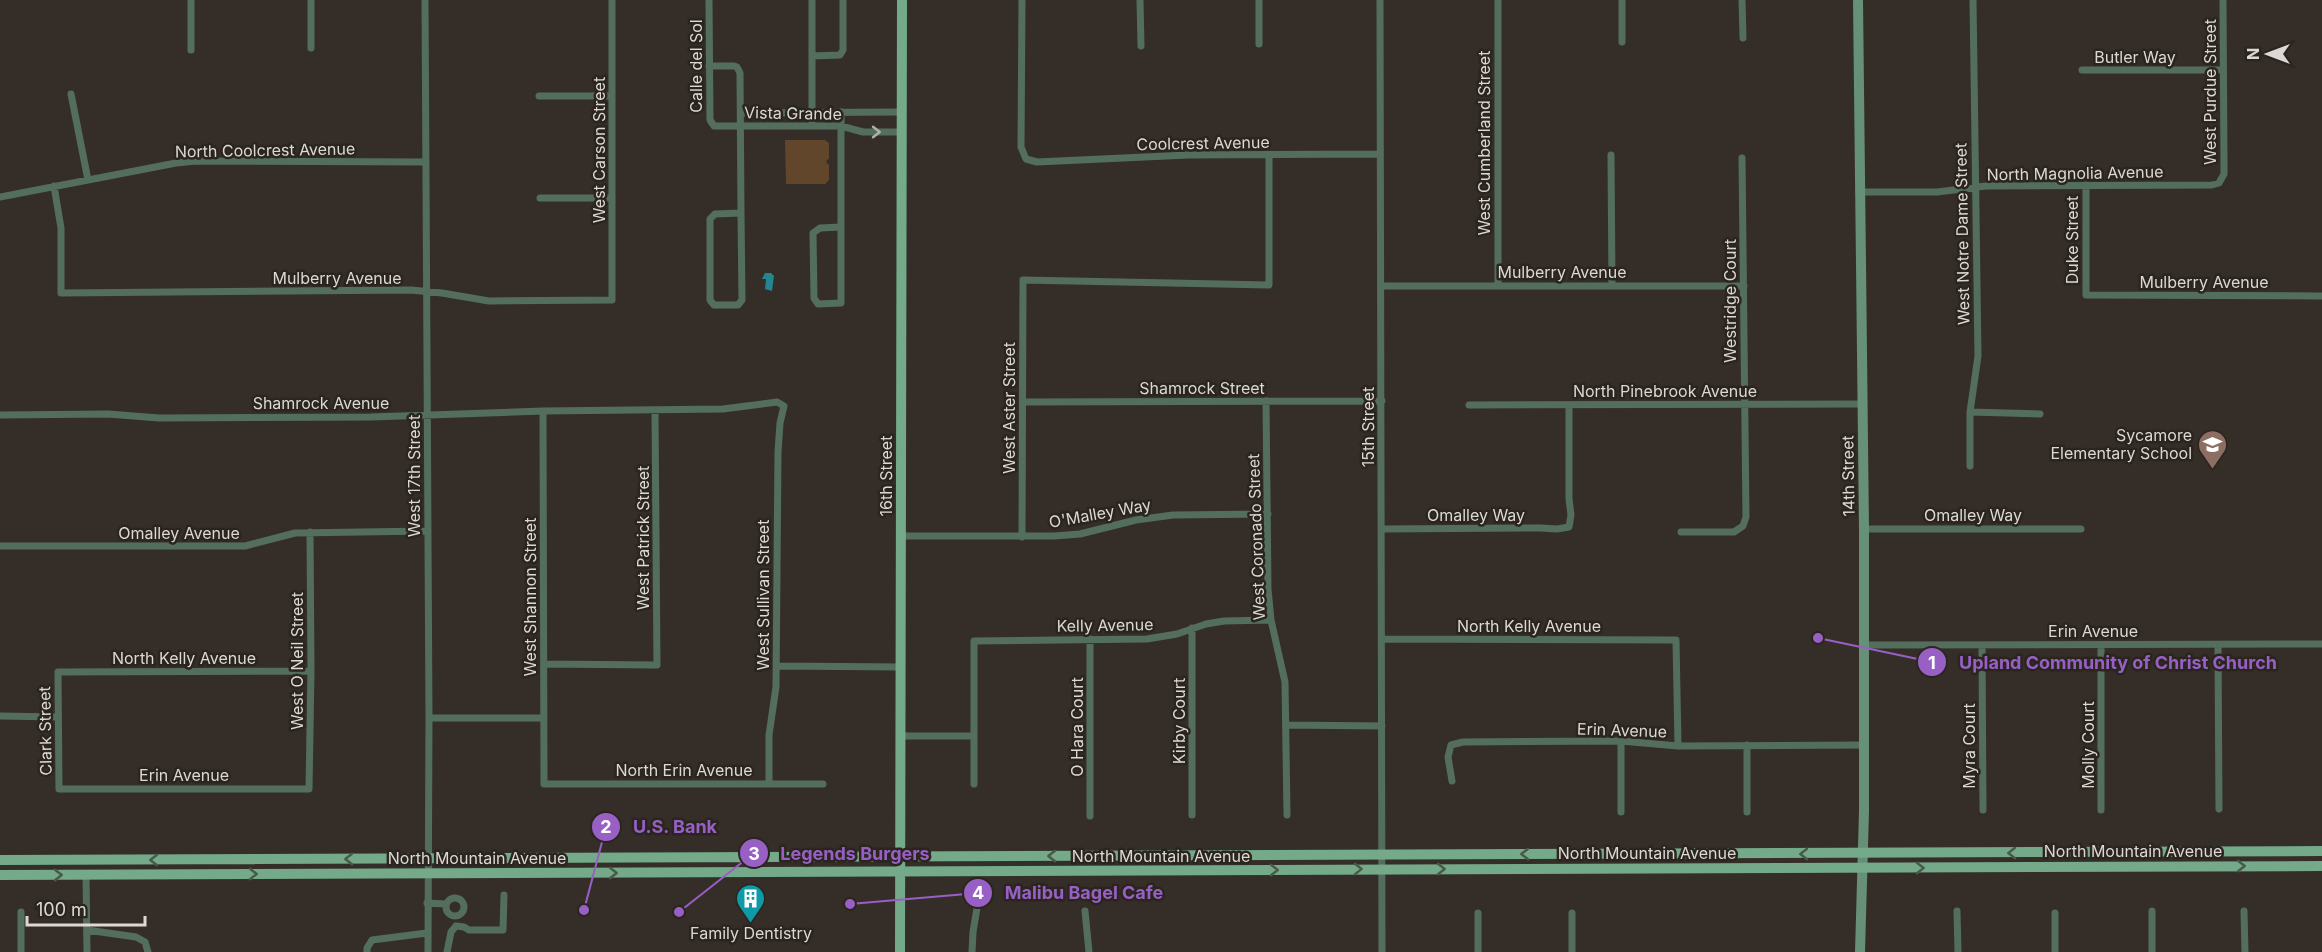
<svg xmlns="http://www.w3.org/2000/svg" width="2322" height="952" font-family="Inter,sans-serif">
<style>
.green{fill:#62462c}
.water{fill:#228591}
.lines{fill:none;stroke-linecap:round;stroke-linejoin:round}
.street{stroke:#546e5e;stroke-width:7}
.secondary{stroke:#669077;stroke-width:10}
.primary{stroke:#74aa8a;stroke-width:10}
.oneway{stroke:#adb3ab}
.oneway2{stroke:#485a4a}
.labels{text-anchor:middle;stroke-width:5;stroke-linejoin:round;paint-order:stroke}
.street-label{font-size:16px;fill:#ddd8d4;stroke:#2b251f}
.poi-label{font-size:16px;fill:#ddd8d4;stroke:#2b251f;text-anchor:end}
.leader{fill:none;stroke:#9860c5;stroke-width:2}
.callout-dot{fill:#9860c5;stroke:#2b251f;stroke-width:2}
.mark-label{font-size:18px;text-anchor:middle;font-weight:bold;fill:#fff}
.callout-label{font-size:18px;text-anchor:middle;font-weight:bold;fill:#9860c5;stroke:#2b251f;stroke-width:5;stroke-linejoin:round;paint-order:stroke}
</style>
<rect width="100%" height="100%" fill="#352e28"/>
<!-- green -->
<path class="green" d="M785,140H825L829,143V158L826,162L829,165V180L825,184H786Z"/>
<!-- water -->
<path class="water" d="M765,273H771L774,276L772,291L765,289L766,279H762Z"/>
<g class="lines">
<!-- street -->
<path class="street" d="M311,0V48
M425,0L429,718L428,952
M709,0L710,120L714,126H841L863,132H902
M812,0V56L840,55L843,50V0
M1022,0L1021,147L1026,159L1037,162L1188,155L1380,154
M1140,0L1141,46
M1259,0V44
M1380,0L1382,952
M1498,0V285
M1622,0V42
M1742,0L1743,38
M191,50V0
M812,56V126
M709,66H734L737,67L740,73L741,213
M2082,70H2223
M71,94L88,180
M539,96H612
M841,112V227
M741,113L902,112
M1611,155L1612,286
M2086,185V295L2322,296
M54,186L61,228V293L411,290L442,293L489,301L612,300V0
M1859,192H1937L1986,186L2212,185L2219,183L2224,174V164L2223,0
M0,197L176,163L196,161L426,162
M540,198H612
M741,213L742,300L738,305H714L710,300V219L715,214Z
M841,227V303L818,304L814,298L813,233L820,228Z
M1381,286H1744
M1266,401L1268,589L1271,620L1285,682L1287,815
M1023,402L1382,401
M1469,405L1862,404
M543,411L544,784H823
M1970,412L2040,414
M0,415L108,414L159,418L371,417L543,411L723,409L777,402L784,406L780,423L778,452L776,687L769,735V784
M1970,466V412L1978,356L1973,0
M1382,529L1541,528L1557,529L1569,527L1571,515L1569,499V405
M1864,529H2081
M310,532L311,671L309,789H59L58,672L311,671
M1681,532H1734L1743,526L1746,517L1742,158
M901,536H1054L1080,534L1136,520L1173,515L1268,514
M1022,537L1023,280L1269,285V155
M0,546H245L295,533L427,531
M1192,628V815
M1090,639V816
M1382,639L1676,640L1678,746
M1864,645L2322,644
M1982,645L1983,810
M2101,645V810
M2218,645L2219,809
M544,664L657,665L655,411
M777,666L901,667
M0,716L58,717
M429,718H544
M1287,725L1382,726
M901,736H974
M1621,741V812
M1747,745V812
M1452,781L1448,757L1451,745L1463,742L1621,741L1678,746L1864,745
M974,784V641L1147,639L1177,634L1206,624L1224,621L1271,620
M86,875L87,952
M446 907a9 9 0 1 1 18 0a9 9 0 1 1-18 0Z
M427,903L446,904
M1085,911L1089,952
M1957,911L1958,952
M2244,911L2245,952
M21,912V952
M1478,913V952
M1572,913V952
M2055,913V952
M456,926L464,927L469,930H503L504,895
M87,930L136,937L145,942L148,952
M367,952V948L372,940L427,933
M447,952L451,932L456,926
M972,952L973,932L977,908
M2152,952V911"/>
<!-- secondary -->
<path class="secondary" d="M1858,0L1864,529V811L1860,952"/>
<!-- primary -->
<path class="primary" d="M0,860L2322,851
M0,875L2322,866
M900,952L902,0"/>
</g>
<!-- one-way arrows -->
<defs><path id="oneway-chevron" d="M-2-3.5L2.5 0L-2 3.5" fill="none" stroke-width="1.6" stroke-linecap="round" stroke-linejoin="round" transform="scale(1.5)"/></defs>
<use class="oneway" href="#oneway-chevron" transform="translate(876 132)"/>
<g class="oneway2">
<use href="#oneway-chevron" transform="translate(2012 853) rotate(179)"/>
<use href="#oneway-chevron" transform="translate(1525 854) rotate(180)"/>
<use href="#oneway-chevron" transform="translate(1804 854) rotate(-180)"/>
<use href="#oneway-chevron" transform="translate(1052 856) rotate(180)"/>
<use href="#oneway-chevron" transform="translate(349 859) rotate(180)"/>
<use href="#oneway-chevron" transform="translate(154 860) rotate(180)"/>
<use href="#oneway-chevron" transform="translate(2241 866)"/>
<use href="#oneway-chevron" transform="translate(1920 868) rotate(-1)"/>
<use href="#oneway-chevron" transform="translate(1358 869) rotate(-1)"/>
<use href="#oneway-chevron" transform="translate(1441 869)"/>
<use href="#oneway-chevron" transform="translate(1274 870)"/>
<use href="#oneway-chevron" transform="translate(613 873)"/>
<use href="#oneway-chevron" transform="translate(253 874)"/>
<use href="#oneway-chevron" transform="translate(58 875)"/>
</g>
<!-- icons -->
<defs>
<symbol id="school-pin" viewBox="-11 -11 22 30"><path d="M0 17L-7.5 6A9.5 9.5 0 1 1 7.5 6Z" fill="#8d6e63" stroke="#2b251f"/><path d="M0-5L7-2L0 1L-7-2ZM-4 1L0 2.5L4 1V4Q0 6-4 4Z" fill="#fff"/></symbol>
<symbol id="building-pin" viewBox="-11 -11 22 30"><path d="M0 17L-7.5 6A9.5 9.5 0 1 1 7.5 6Z" fill="#0f9aa8" stroke="#2b251f"/><path d="M-4-6H4V6H1V3H-1V6H-4ZM-2.5-4.3h1.7v1.8h-1.7ZM.8-4.3h1.7v1.8H.8ZM-2.5-1h1.7V.8h-1.7ZM.8-1h1.7V.8H.8Z" fill="#fff"/></symbol>
</defs>
<g fill-rule="evenodd">
<use href="#school-pin" x="2196" y="428" width="33" height="45"/>
<use href="#building-pin" x="734" y="882" width="33" height="45"/>
</g>
<g class="labels">
<!-- street labels -->
<g class="street-label">
<text x="2135" y="63">Butler Way</text>
<text transform="translate(696 66) rotate(-90)" y="6">Calle del Sol</text>
<text transform="translate(2210 92) rotate(-90)" y="6">West Purdue Street</text>
<text transform="translate(793 113) rotate(1)" y="6">Vista Grande</text>
<text transform="translate(1203 143) rotate(-1)" y="6">Coolcrest Avenue</text>
<text transform="translate(1484 143) rotate(-90)" y="6">West Cumberland Street</text>
<text transform="translate(265 150) rotate(-1)" y="6">North Coolcrest Avenue</text>
<text transform="translate(599 150) rotate(-90)" y="6">West Carson Street</text>
<text transform="translate(2075 173) rotate(-1)" y="6">North Magnolia Avenue</text>
<text transform="translate(1962 234) rotate(-91)" y="6">West Notre Dame Street</text>
<text transform="translate(2072 240) rotate(-90)" y="6">Duke Street</text>
<text x="1562" y="278">Mulberry Avenue</text>
<text x="337" y="284">Mulberry Avenue</text>
<text x="2204" y="288">Mulberry Avenue</text>
<text transform="translate(1730 301) rotate(-90)" y="6">Westridge Court</text>
<text x="1202" y="394">Shamrock Street</text>
<text x="1665" y="397">North Pinebrook Avenue</text>
<text x="321" y="409">Shamrock Avenue</text>
<text transform="translate(1009 408) rotate(-90)" y="6">West Aster Street</text>
<text transform="translate(1368 427) rotate(-90)" y="6">15th Street</text>
<text transform="translate(414 476) rotate(-90)" y="6">West 17th Street</text>
<text transform="translate(886 476) rotate(-90)" y="6">16th Street</text>
<text transform="translate(1848 476) rotate(-91)" y="6">14th Street</text>
<text transform="translate(1100 513) rotate(-10)" y="6">O'Malley Way</text>
<text x="1476" y="521">Omalley Way</text>
<text x="1973" y="521">Omalley Way</text>
<text x="179" y="539">Omalley Avenue</text>
<text transform="translate(1256 537) rotate(-92)" y="6">West Coronado Street</text>
<text transform="translate(643 538) rotate(-90)" y="6">West Patrick Street</text>
<text transform="translate(763 595) rotate(-90)" y="6">West Sullivan Street</text>
<text transform="translate(530 597) rotate(-90)" y="6">West Shannon Street</text>
<text transform="translate(1105 625) rotate(-1)" y="6">Kelly Avenue</text>
<text x="1529" y="632">North Kelly Avenue</text>
<text x="2093" y="637">Erin Avenue</text>
<text x="184" y="664">North Kelly Avenue</text>
<text transform="translate(297 661) rotate(-90)" y="6">West O Neil Street</text>
<text transform="translate(1179 721) rotate(-90)" y="6">Kirby Court</text>
<text transform="translate(1077 727) rotate(-90)" y="6">O Hara Court</text>
<text transform="translate(1622 730) rotate(2)" y="6">Erin Avenue</text>
<text transform="translate(45 731) rotate(-91)" y="6">Clark Street</text>
<text transform="translate(2088 745) rotate(-90)" y="6">Molly Court</text>
<text transform="translate(1969 746) rotate(-90)" y="6">Myra Court</text>
<text x="684" y="776">North Erin Avenue</text>
<text x="184" y="781">Erin Avenue</text>
<text x="2133" y="857">North Mountain Avenue</text>
<text x="1647" y="859">North Mountain Avenue</text>
<text x="1161" y="862">North Mountain Avenue</text>
<text x="477" y="864">North Mountain Avenue</text>
</g>
<!-- poi labels -->
<g class="poi-label">
<text x="2192" y="441">Sycamore<tspan x="2192" dy="18">Elementary School</tspan></text>
<text x="751" y="939" text-anchor="middle">Family Dentistry</text>
</g>
</g>
<!-- callouts -->
<path class="leader" d="M1818 638L1932 662M584 910L606 827M679 912L754 853M850 904L978 893"/>
<g class="callout-dot">
<circle cx="1818" cy="638" r="6"/>
<circle cx="584" cy="910" r="6"/>
<circle cx="679" cy="912" r="6"/>
<circle cx="850" cy="904" r="6"/>
<circle cx="1932" cy="662" r="15"/>
<circle cx="606" cy="827" r="15"/>
<circle cx="754" cy="853" r="15"/>
<circle cx="978" cy="893" r="15"/>
</g>
<g class="mark-label">
<text x="1932" y="669">1</text>
<text x="606" y="833">2</text>
<text x="754" y="860">3</text>
<text x="978" y="899">4</text>
</g>
<g class="callout-label">
<text x="2118" y="669">Upland Community of Christ Church</text>
<text x="675" y="833">U.S. Bank</text>
<text x="855" y="860">Legends Burgers</text>
<text x="1084" y="899">Malibu Bagel Cafe</text>
</g>
<!-- north arrow -->
<g transform="translate(2268 54) rotate(270)" stroke="#2b251f" stroke-width="4.5" paint-order="stroke">
<path d="M0-4.5L10 22L0 15L-10 22Z" fill="#ddd8d4"/>
<text y="-9" font-size="16" font-weight="bold" text-anchor="middle" fill="#ddd8d4">N</text>
</g>
<!-- scale -->
<path d="M27 916v9h118v-9" fill="none" stroke="#ddd8d4" stroke-width="3"/>
<text x="36" y="916" font-size="18" fill="#ddd8d4" stroke="#2b251f" stroke-width="4.5" paint-order="stroke">100 m</text>
</svg>
